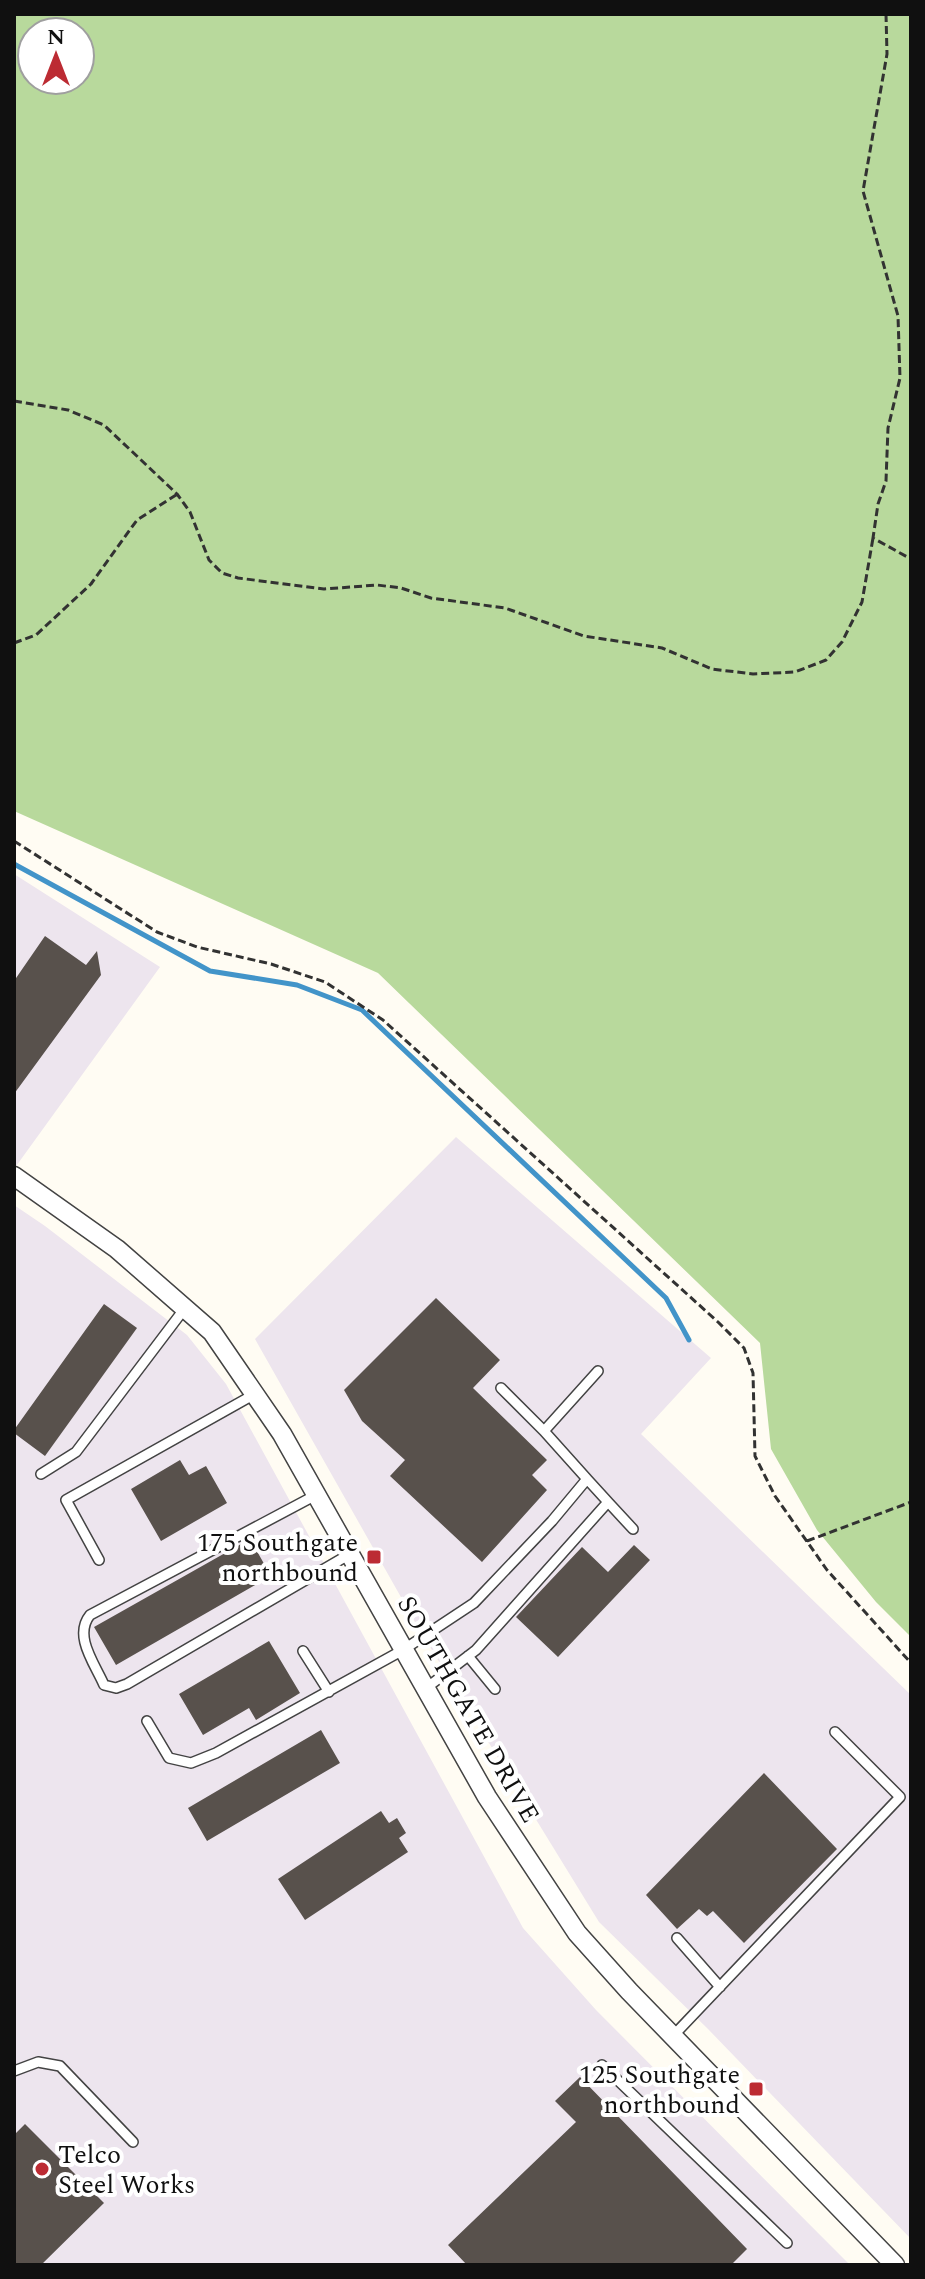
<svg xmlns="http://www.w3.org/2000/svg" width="925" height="2279" font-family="Spectral,serif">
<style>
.industrial{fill:#ede5ee}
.forest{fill:#b8d99c;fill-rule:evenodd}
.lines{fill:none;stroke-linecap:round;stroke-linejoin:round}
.stream{stroke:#4294c9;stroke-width:5}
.building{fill:#58514c}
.lane-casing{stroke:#434343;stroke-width:12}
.street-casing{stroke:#434343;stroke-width:21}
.path{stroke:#323232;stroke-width:3;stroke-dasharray:8 4;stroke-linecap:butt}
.lane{stroke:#fff;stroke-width:9}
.street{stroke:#fff;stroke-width:18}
.poi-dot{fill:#bc2b33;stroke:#fff;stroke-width:3}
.labels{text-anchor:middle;stroke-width:8;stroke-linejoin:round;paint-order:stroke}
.poi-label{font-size:26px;fill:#101010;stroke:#fff;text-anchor:end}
.street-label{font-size:26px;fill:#101010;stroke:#fff}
</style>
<rect width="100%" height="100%" fill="#fffcf3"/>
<!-- industrial -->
<path class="industrial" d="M14,874L160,967L14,1169Z
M456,1137L711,1358L641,1434L911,1695V2239L708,2029L599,1922L419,1629L255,1339Z
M14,1205L45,1226L187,1335L226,1384L523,1928L596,2010L850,2265H14Z"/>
<!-- forest -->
<path class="forest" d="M14,14H911V1637L876,1602L817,1530L771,1449L760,1343L378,973L14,811ZM32,32H80V80H32Z"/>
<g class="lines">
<!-- stream -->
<path class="stream" d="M14,864L210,971L297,985L362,1010L666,1298L689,1340"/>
</g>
<!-- building -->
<path class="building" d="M45,936L86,965L97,951L101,975L14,1094V981Z
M436,1298L500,1360L473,1388L547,1460L532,1475L547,1490L482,1562L390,1476L405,1460L362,1421L344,1390Z
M104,1304L137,1328L45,1456L14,1433V1430Z
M180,1460L189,1475L206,1466L227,1503L161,1541L131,1489Z
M250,1539L271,1576L116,1665L94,1627Z
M634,1545L650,1560L558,1657L516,1617L582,1547L608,1572Z
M269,1641L300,1693L256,1720L249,1708L203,1735L179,1694Z
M321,1730L340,1763L207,1841L188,1808Z
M764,1773L837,1849L744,1943L713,1911L707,1916L699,1909L677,1929L646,1895Z
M381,1811L389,1823L397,1818L406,1833L399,1838L408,1852L305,1920L278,1879Z
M580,2077L747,2249L731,2265H467L448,2245L576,2122L555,2101Z
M25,2124L104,2203L41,2265H14V2135Z"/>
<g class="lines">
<defs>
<path id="lane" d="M544,1431L598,1371
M41,1474L76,1452L185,1308
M316,1495L90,1615C73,1636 95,1664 104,1685L116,1688L127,1684L350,1554
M608,1502L633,1529
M99,1560L66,1500L255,1394
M303,1651L329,1692
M468,1656L495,1689
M425,1689L476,1650L608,1502L587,1479
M147,1721L169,1758L191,1763L216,1753L403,1650L474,1603L552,1521L587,1479L544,1431L501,1388
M677,1938L720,1987
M673,2036L900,1797L835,1732
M602,2065L787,2243
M14,2071L38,2062L60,2066L133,2142"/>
<path id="street" d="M14,1176L117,1249L212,1332L282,1434L487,1797L577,1933L629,1991L895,2265"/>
</defs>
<!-- lane casing -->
<use href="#lane" class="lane-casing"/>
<!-- street casing -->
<use href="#street" class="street-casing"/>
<!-- path -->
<path class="path" d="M886,14L887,54L863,191L898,316L900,378L888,428L886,481L878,504L873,538L911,559
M14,401L68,410L104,425L177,494L190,512L209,560L222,573L238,578L324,589L377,585L401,588L431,598L505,608L584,636L662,648L712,669L753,674L795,672L826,660L842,642L862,602L873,538
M14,643L36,635L91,584L137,520L176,495
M14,841L157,932L197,947L271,964L325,982L383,1020L718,1322L744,1348L753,1373L755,1456L775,1496L827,1570L911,1663
M807,1541L911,1502"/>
<!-- lane -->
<use href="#lane" class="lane"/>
<!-- street -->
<use href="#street" class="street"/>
</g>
<!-- markers -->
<g class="poi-dot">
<rect x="366" y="1549" width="16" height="16" rx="4"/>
<rect x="748" y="2081" width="16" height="16" rx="4"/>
<circle cx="42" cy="2169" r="8"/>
</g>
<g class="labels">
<!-- poi labels -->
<g class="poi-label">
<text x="358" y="1551">175 Southgate<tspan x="358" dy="30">northbound</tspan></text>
<text x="740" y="2083">125 Southgate<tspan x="740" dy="30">northbound</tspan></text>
<text x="58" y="2163" text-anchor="start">Telco<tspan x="58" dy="30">Steel Works</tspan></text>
</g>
<!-- street labels -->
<g class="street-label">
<text transform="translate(469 1709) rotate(60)" y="9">SOUTHGATE DRIVE</text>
</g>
</g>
<!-- border -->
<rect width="925" height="2279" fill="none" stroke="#101010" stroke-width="32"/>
<!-- north arrow -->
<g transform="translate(56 56)"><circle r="38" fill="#ffffff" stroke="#9f9f9f" stroke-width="2"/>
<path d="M0-6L14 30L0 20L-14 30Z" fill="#bc2b33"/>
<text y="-12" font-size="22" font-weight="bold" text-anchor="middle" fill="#101010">N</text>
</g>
</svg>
